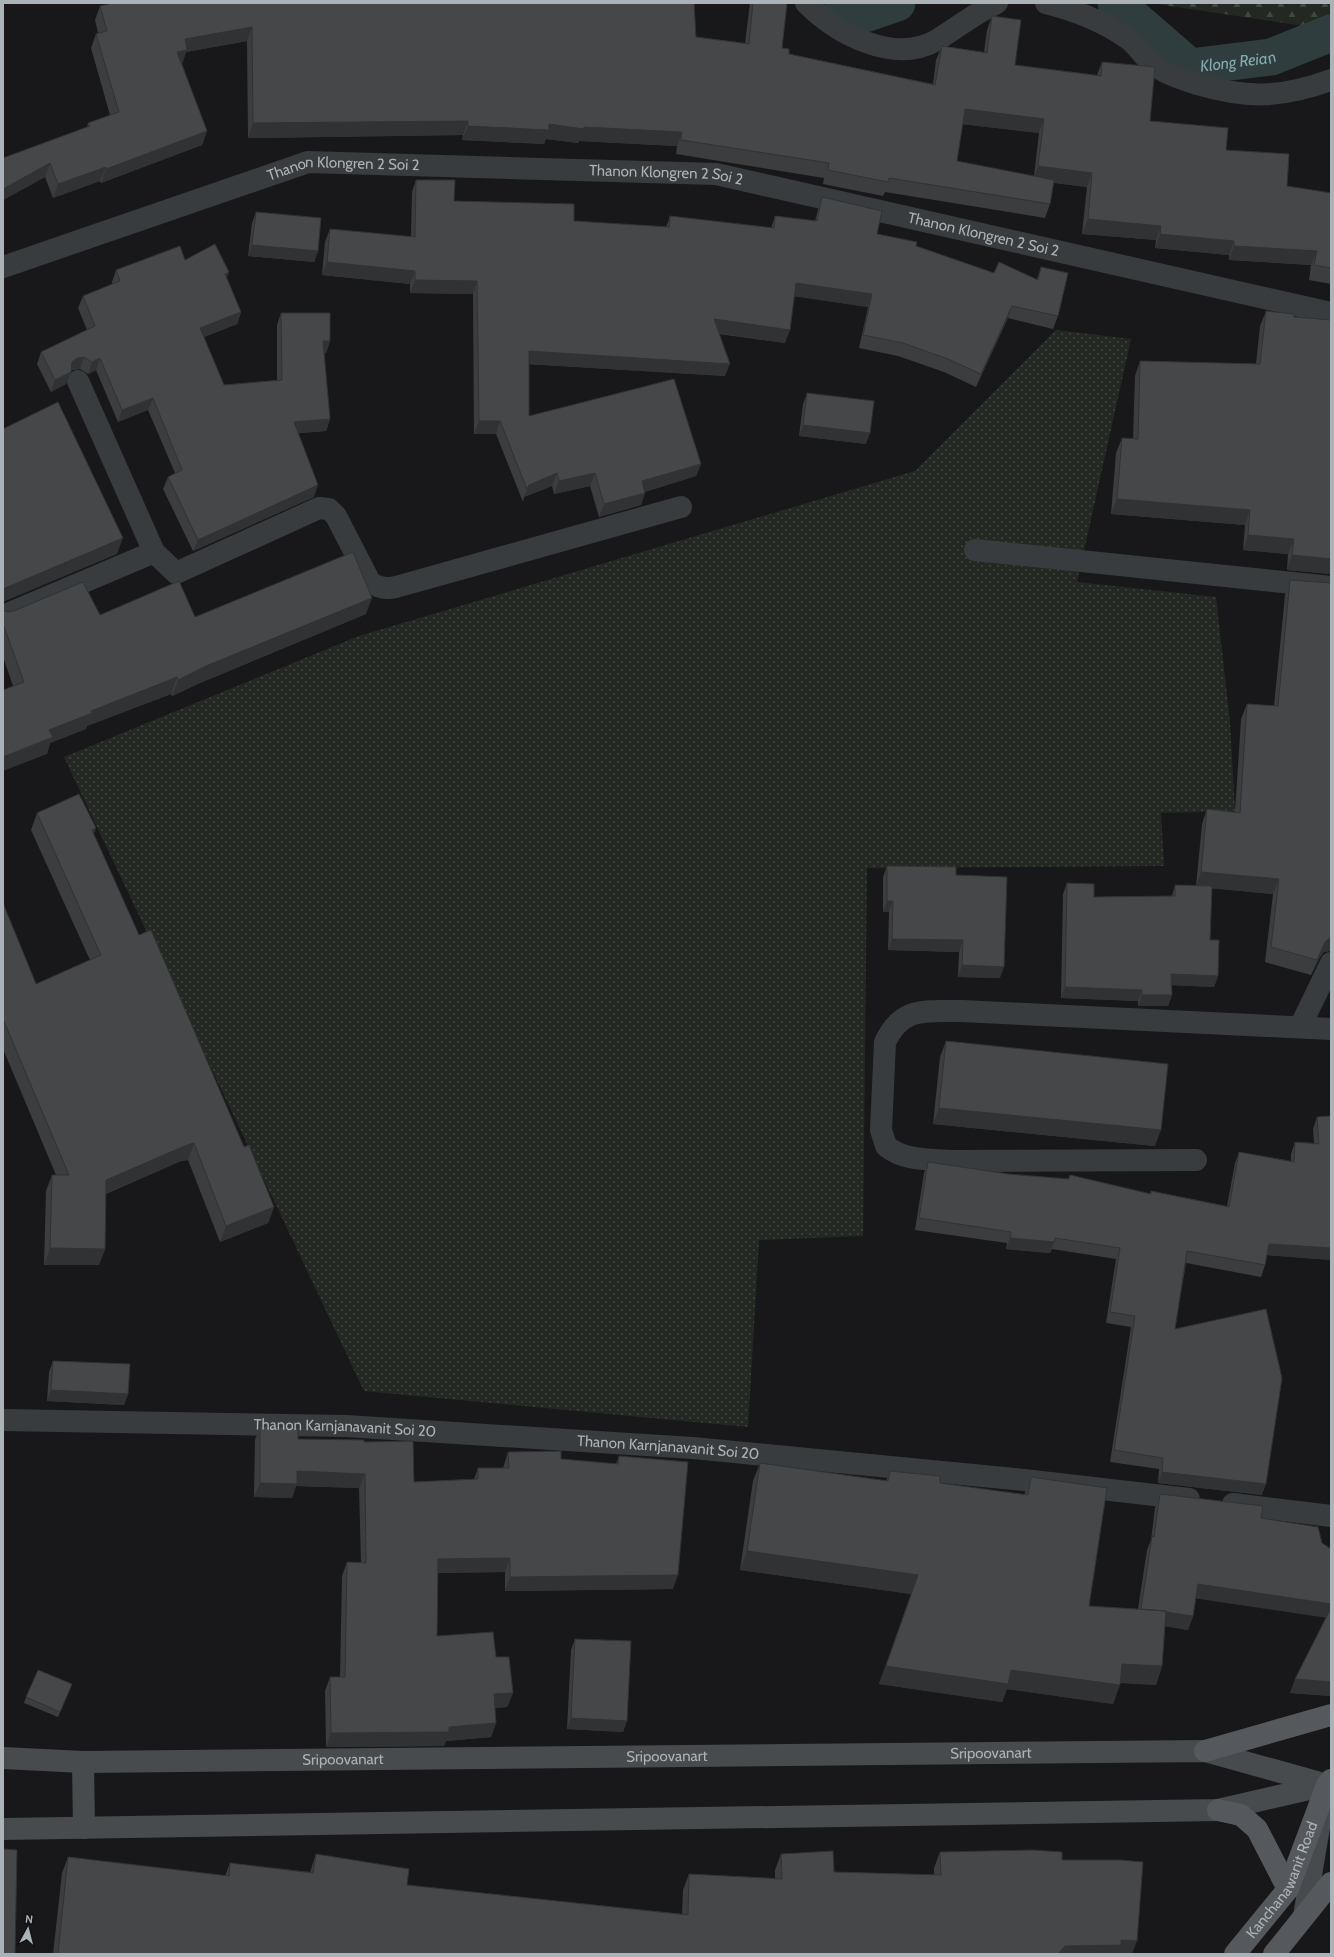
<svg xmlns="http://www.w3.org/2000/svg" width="1334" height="1957" font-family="Cabin,sans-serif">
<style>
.grass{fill:url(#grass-dots)}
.forest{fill:url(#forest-firs)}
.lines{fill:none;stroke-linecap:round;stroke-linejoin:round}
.canal{stroke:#303d3f;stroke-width:37}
.street{stroke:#393c3e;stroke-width:22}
.secondary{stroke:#474b4e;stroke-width:22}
.primary{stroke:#55595d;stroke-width:22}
.wall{fill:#3b3d3f;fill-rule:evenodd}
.shaded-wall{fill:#303233}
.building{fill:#454749;stroke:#303233}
.labels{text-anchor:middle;stroke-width:3;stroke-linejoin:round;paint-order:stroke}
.street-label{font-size:15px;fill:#abb3b8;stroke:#131315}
.water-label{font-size:16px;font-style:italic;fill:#85abb1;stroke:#131315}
</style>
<defs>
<pattern id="grass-dots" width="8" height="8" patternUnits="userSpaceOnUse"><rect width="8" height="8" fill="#232922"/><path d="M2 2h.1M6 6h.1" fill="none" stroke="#404640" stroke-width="1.8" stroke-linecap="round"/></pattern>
<pattern id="forest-firs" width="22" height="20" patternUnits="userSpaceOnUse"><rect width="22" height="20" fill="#232922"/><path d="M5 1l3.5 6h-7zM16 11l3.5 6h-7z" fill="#404640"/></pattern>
</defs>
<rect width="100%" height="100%" fill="#18181a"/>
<!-- grass -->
<path class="grass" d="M1056,330L1131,339L1077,582L1216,597L1230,722L1235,811L1161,813L1164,866L867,868L863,1236L759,1240L748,1427L364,1391L64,757L359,636L915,471Z"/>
<!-- forest -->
<path class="forest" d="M1150,3H1331V30Z"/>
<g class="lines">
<!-- canal -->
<g class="canal">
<path d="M843,3L859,16L897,3"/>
<path id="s1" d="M1116,3L1190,67L1271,57L1331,33"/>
</g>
<!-- street -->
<g class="street">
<path d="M806,3C837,34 894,65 937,40C957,28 975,13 997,3"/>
<path d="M1046,3C1074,10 1103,21 1127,38C1137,44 1143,57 1153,64C1165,74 1182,79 1197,84C1248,99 1281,98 1331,80"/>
<path id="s2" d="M3,267L308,162L716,174L1331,313"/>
<path d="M78,381L154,552"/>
<path d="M975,550L1331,587"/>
<path d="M3,616L154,552L176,573L319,508L329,509L336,516L370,582C378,588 387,589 396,587L681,507"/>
<path d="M1300,1027L1331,963"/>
<path d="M1196,1160L951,1161C929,1159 904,1161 886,1146L881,1130L885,1042C903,1005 926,1012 962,1011L1331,1029"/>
<path id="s3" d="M3,1420L346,1426L693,1448L1024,1480L1189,1499"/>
<path d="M1233,1504L1331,1516"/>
</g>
<!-- secondary -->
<g class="secondary">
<path id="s4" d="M3,1758L83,1762L1205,1751L1324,1784"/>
<path d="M83,1762L84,1828"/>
<path d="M3,1829L1218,1810L1331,1784"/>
<path d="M1304,1916L1321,1816"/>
</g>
<!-- primary -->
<g class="primary">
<path d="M1205,1751L1331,1715"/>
<path d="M1218,1810L1241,1815L1257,1829L1288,1889"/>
<path id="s5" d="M1235,1954L1288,1889L1327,1785L1331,1780"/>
<path d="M1274,1954L1331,1883"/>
</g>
</g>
<!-- wall -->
<path class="wall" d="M750,3H787L782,48L789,54L933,84L936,60L942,46L984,52L987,30L992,16L1015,65L1097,75L1102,62L1150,121L1226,150L1287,186L1331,193V284L1309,280L1311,265L1229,260V255L1155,248L1156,240L1082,234L1087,187L1054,183L1050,204L1045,218L885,192L883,196L823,184L824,178L676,154L677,146L579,141V143L546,139L544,144L462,140L463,135L248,138L247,41L186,52L182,64L207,131L202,145L101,183L100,181L53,198L45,177L3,200V158L87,127L88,123L110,115L91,48L96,34L98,33L95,20L100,6L696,37L745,43ZM962,124L1039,133L1034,176L957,161Z
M416,180L454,201L574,221L666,227L670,216L771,228L775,216L815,221L818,210L822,197L877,234L916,246L994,273L1037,279L1041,267L1058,316L1053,329L1008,318L976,387L944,372L898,356L859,348L868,307L794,296L785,343L719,334L725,376L529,364V416L701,464L696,476L645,492L641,505L599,517L590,486L554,494L552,486L524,497L523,502L496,434H474L473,294L410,293V284L322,275L325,242L330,229L411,237L412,192Z
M256,212L318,251L314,262L248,256L252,223Z
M185,260L227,278L241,312L237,324L204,337L224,385L277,380V325L281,313L330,341L326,353H324L330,419L326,431L298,433L314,497L193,551L163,489L168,477L175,473L148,410L118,422L96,370L88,374L80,369L73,370L71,371L66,384L51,392L37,364L41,352L87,330L78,308L83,296L112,284V282L116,270Z
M1266,311L1294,317L1331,320V574L1287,570L1288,554L1243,550L1245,525L1111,514L1116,453L1122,438L1133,439L1135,376L1140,361L1256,364L1260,326Z
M807,393L866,444L799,436L803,404Z
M1290,580L1331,583V948L1330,951L1324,952L1320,957L1311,975L1265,962L1273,894L1212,888L1210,940L1218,976L1214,987L1172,985V995L1168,1006H1138V1001L1061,998L1063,894L1067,883L1094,897L1172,896L1175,885L1196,886L1202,824L1207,809L1235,812L1241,719L1247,704L1274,706L1285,595Z
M3,610L8,612L100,615L195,617L366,614L200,683L172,696L171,694L87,726L86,729L50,743L47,754L13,686L3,657Z
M37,813L96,828L93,834L139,935L274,1207L268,1223L220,1242L188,1160L181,1161L106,1194L105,1249L99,1265H44L46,1191L52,1175H56L3,1049V903L36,984L90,960L31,830Z
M887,866L956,875L1000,978L958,977L959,952L888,950L889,912H883V877Z
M946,1041L1155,1146L933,1124L940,1057Z
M1331,1116V1260L1267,1255L1265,1265L1261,1277L1186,1263L1175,1329L1262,1495L1158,1483L1159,1469L1110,1462L1131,1327L1106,1323L1116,1259L1052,1249L1050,1253L1006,1249L1007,1243L915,1230L924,1173L928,1162L1008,1174L1068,1179L1070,1175L1150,1194L1151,1191L1227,1206L1235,1163L1239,1152L1291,1161V1154L1295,1142L1314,1143L1313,1129L1317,1117Z
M53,1361L128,1394L124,1405L47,1401L49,1372Z
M260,1426L298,1439L364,1442L414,1482L474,1479L478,1468H503L508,1452L561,1459L616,1464L619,1456L673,1589L505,1591V1572L438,1573L437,1636L496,1657L513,1693L507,1707L495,1708L496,1723L491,1737L446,1741L444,1746L326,1747L325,1691L330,1677H340L342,1576L347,1562H361L359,1488L296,1486L292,1498L254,1497L255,1440Z
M760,1463L886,1481L890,1471L940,1483L1024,1495L1031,1477L1089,1606L1138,1609L1147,1550L1151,1540L1155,1508L1160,1494L1261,1518L1322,1543L1331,1696L1290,1693L1326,1617L1196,1598L1193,1616L1188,1630L1165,1626L1162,1666L1156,1685L1120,1683L1113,1704L1007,1689L1002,1702L879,1684L911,1594L740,1570L753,1481Z
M575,1639L627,1721L623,1732L567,1729L571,1650Z
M70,1690L58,1717L24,1703L26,1697Z
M940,1852L1062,1860L1132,1954H53L62,1873L68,1857L225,1876L230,1863L310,1872L316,1854L407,1885L682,1914L683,1890L689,1874L775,1878V1870L781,1854L834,1872L934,1875V1868Z"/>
<!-- shaded-wall -->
<path class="shaded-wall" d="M252,27L247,41L186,52L182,64L172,66L177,52L185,39Z
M965,109L1044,119L1039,133L960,124Z
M468,121L463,135L248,138L253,123Z
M549,124L584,127L682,132L677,146L579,141V143L546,139L544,144L462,140L468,126Z
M207,131L202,145L101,183L106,169Z
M50,163L45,177L3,200V189Z
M1038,166L1092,173L1087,187L1033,180Z
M106,167L100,181L53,198L58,184Z
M1088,219L1161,226L1156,240L1082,234Z
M1160,234L1234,241L1229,255L1155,248Z
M252,245L318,251L314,262L248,256Z
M1234,246L1317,251L1311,265L1229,260Z
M327,262L415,271L410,284L322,275Z
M229,272L225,284V274Z
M415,280L477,281L473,294L410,293Z
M796,283L872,294L868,307L792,296Z
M1012,306L1008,318L976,387L981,374Z
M241,312L237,324L196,340L200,328Z
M714,319L790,330L785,343L710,332Z
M323,341H330L326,353H318Z
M529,351L730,364L725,376L524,364Z
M84,357L80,369L73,370L69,373L71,372L66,384L51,392L55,380L72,362L77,358Z
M100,358L96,370L88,374L92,362Z
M153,398L148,410L118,422L122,410Z
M330,419L326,431L289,434L294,422Z
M479,421H500L496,434H474Z
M803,425L870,433L866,444L799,436Z
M701,464L696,476L637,494L642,481Z
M557,473L552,486L524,497L529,485Z
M595,473L590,486L554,494L559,481Z
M318,485L314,497L193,551L198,540Z
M645,493L641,505L599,517L604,504Z
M1117,499L1250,510L1245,525L1111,514Z
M1248,535L1294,539L1288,554L1243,550Z
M123,538L117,554L3,602V589Z
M1292,555L1331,559V574L1287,570Z
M372,598L366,614L200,683L172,696L178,680L206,666Z
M177,677L171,694L87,726L86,729L50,743L47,754L3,771V757L49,730L91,711Z
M96,828L90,845L92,830Z
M1201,872L1279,879L1273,894L1196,887Z
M887,901H893L889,912H883Z
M1331,937V948L1330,951L1324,952L1320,957L1311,975L1317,960L1325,942L1330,938Z
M892,939L963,940L959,952L888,950Z
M962,965L1004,967L1000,978L958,977Z
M1171,974L1218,976L1214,987L1167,985Z
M1065,987L1142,990L1138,1001L1061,998Z
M1142,995H1172L1168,1006H1138Z
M939,1108L1161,1130L1155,1146L933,1124Z
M194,1143L188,1160L181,1161L100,1196L106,1180L187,1145Z
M274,1207L268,1223L220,1242L226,1226Z
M1010,1238L1054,1242L1050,1253L1006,1249Z
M1269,1244L1331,1248V1260L1265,1255Z
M50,1248L105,1249L99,1265H44Z
M51,1390L128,1394L124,1405L47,1401Z
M297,1471L365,1474L359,1488L296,1486L292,1498L254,1497L260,1483Z
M1162,1472L1266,1484L1262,1495L1158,1483Z
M747,1551L918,1575L911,1594L740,1570Z
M510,1558L505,1572L433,1573L438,1559Z
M678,1575L673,1589L505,1591L510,1577Z
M1198,1584L1331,1604V1609L1328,1618L1193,1598Z
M1141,1609L1193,1616L1188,1630L1136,1622Z
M1122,1664L1162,1666L1156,1685L1116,1682Z
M886,1666L1011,1670L1120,1685L1113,1704L1007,1689L1002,1702L879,1684Z
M1295,1679L1331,1682V1696L1290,1693Z
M513,1693L507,1707L489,1708L494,1694Z
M571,1718L627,1721L623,1732L567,1729Z
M496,1723L491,1737L446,1741L444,1746L326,1747L331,1733L449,1727Z
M1121,1940L1137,1941L1132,1954H1058L1065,1946Z"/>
<!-- building -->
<path class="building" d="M113,3H694L696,37L749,44L753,3H787L782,48L789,49V54L935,85L942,46L987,53L992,16L1021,20L1015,65L1101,76L1102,62L1155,67L1150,121L1228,128L1226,150L1289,154L1287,186L1331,193V268L1314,265L1317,251L1234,246V241L1160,234L1161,226L1088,219L1092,173L1038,166L1044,119L965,109L957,161L1054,180L1050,204L889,178L888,182L828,170L829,163L681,140L682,132L584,127V129L549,124V130L468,126V121L253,123L252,27L185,39L187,50L177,52L207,131L106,169V167L58,184L50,163L3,189V158L90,126L88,123L119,112L96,34L107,31L100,6Z
M416,180H455L454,201L574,204V221L669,227L670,216L774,228L775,216L817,221L822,197L882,211L877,234L917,242L916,246L994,273L999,262L1038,280L1041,267L1068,273L1058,316L1012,306L981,374L948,359L903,343L863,335L872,294L796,283L790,330L714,319L730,364L529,351V416L674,379L701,464L642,481L645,493L604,504L595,473L559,481L557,473L529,485L527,489L500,421H479L477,281L415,280V271L327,262L330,229L415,237Z
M256,212L321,218L318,251L252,245Z
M215,244L229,272L225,274L241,312L200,328L224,385L282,380L281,313H330V341H323L330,419L294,422L318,485L198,540L168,477L182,470L153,398L122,410L100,358L92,362L84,357L77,358L72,362L71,372L55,380L41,352L95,326L83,296L120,281L116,270L180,246L185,260Z
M1266,311L1294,314V317L1331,320V559L1292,555L1294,539L1248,535L1250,510L1117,499L1122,438L1138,439L1140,361L1260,364Z
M807,393L874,401L870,433L803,425Z
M58,402L123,538L3,589V429Z
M353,552L372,598L206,666L178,680L177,677L91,711L92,713L49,730L53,737L3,757V690L24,682L3,624V610L8,612L14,611L83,582L100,615L179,581L195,617Z
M1290,580L1331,583V937L1330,938L1325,942L1317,960L1271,947L1279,879L1201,872L1207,809L1240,813L1247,704L1278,706Z
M79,794L96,828L92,830L139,935L151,930L244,1147L249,1145L274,1207L226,1226L194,1143L187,1145L106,1180L105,1249L50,1248L52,1175H69L3,1019V903L36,984L101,955L37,813Z
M887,866L956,867V875L1007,877L1004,967L962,965L963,940L892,939L893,901H887Z
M1067,883L1094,884V897L1175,896V885L1212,886L1210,940H1219L1218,976L1171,974L1172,995H1142V990L1065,987Z
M946,1041L1168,1064L1161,1130L939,1108Z
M1331,1116V1248L1269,1244L1265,1265L1187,1251L1175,1329L1266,1309L1282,1378L1266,1484L1162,1472L1163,1458L1114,1450L1135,1316L1110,1312L1120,1248L1055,1238L1054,1242L1010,1238L1011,1232L919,1218L928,1162L1008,1174L1069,1179L1070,1175L1151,1194V1191L1229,1207L1239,1152L1294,1162L1295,1142L1319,1144L1317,1117Z
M53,1361L130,1364L128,1394L51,1390Z
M260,1426L298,1427V1439L364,1440V1442L413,1441L414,1482L478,1479V1468H509L508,1452L561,1451V1459L618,1464L619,1456L688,1462L678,1575L510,1577V1558L438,1559L437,1636L493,1632L496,1657H509L513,1693L494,1694L496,1723L449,1727V1732L331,1733L330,1677H345L347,1562L366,1563L365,1474L297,1471V1484L260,1483Z
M760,1463L888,1481L890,1471L940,1476V1483L1028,1495L1031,1477L1107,1488L1089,1606L1166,1611L1162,1666L1122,1664L1120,1685L1011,1670L1008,1684L886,1666L918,1575L747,1551Z
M1160,1494L1263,1506L1261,1518L1318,1527L1322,1543L1331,1549V1604L1198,1584L1193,1616L1166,1612V1611L1141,1609L1152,1536L1154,1537Z
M1331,1608V1682L1295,1679Z
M575,1639L631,1641L627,1721L571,1718Z
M38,1670L72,1684L60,1712L26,1697Z
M3,1849L17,1850L15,1954H3Z
M1032,1850L1062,1852V1860H1120L1143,1862L1137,1941L1121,1940V1945L1065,1946L1058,1954H58L68,1857L229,1876L230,1863L313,1873L316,1854L409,1869L407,1885L688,1915L689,1874L782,1879L781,1854L833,1851L834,1872L941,1875L940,1852Z"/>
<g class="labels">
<!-- street labels -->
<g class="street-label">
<text dy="5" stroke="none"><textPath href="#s2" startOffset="357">Thanon Klongren 2 Soi 2</textPath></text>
<text dy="5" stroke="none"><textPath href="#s2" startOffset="681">Thanon Klongren 2 Soi 2</textPath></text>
<text dy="5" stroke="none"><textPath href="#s2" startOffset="1005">Thanon Klongren 2 Soi 2</textPath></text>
<text dy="5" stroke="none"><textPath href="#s3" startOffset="342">Thanon Karnjanavanit Soi 20</textPath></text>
<text dy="5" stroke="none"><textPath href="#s3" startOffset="666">Thanon Karnjanavanit Soi 20</textPath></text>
<text dy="5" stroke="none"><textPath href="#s4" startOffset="988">Sripoovanart</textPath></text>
<text dy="5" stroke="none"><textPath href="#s4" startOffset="664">Sripoovanart</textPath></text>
<text dy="5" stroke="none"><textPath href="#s4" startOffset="340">Sripoovanart</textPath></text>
<text dy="5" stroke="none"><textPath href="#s5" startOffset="89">Kanchanawanit Road</textPath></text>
</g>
<!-- water labels -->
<g class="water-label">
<text dy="6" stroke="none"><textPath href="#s1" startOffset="146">Klong Reian</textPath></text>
</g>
</g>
<!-- border -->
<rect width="1334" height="1957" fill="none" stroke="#abb3b8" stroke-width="8"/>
<!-- north arrow -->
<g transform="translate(28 1929) rotate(7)" stroke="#131315" stroke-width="3" paint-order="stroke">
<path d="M0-3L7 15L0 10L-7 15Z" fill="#abb3b8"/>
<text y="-6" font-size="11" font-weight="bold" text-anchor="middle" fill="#abb3b8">N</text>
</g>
</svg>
